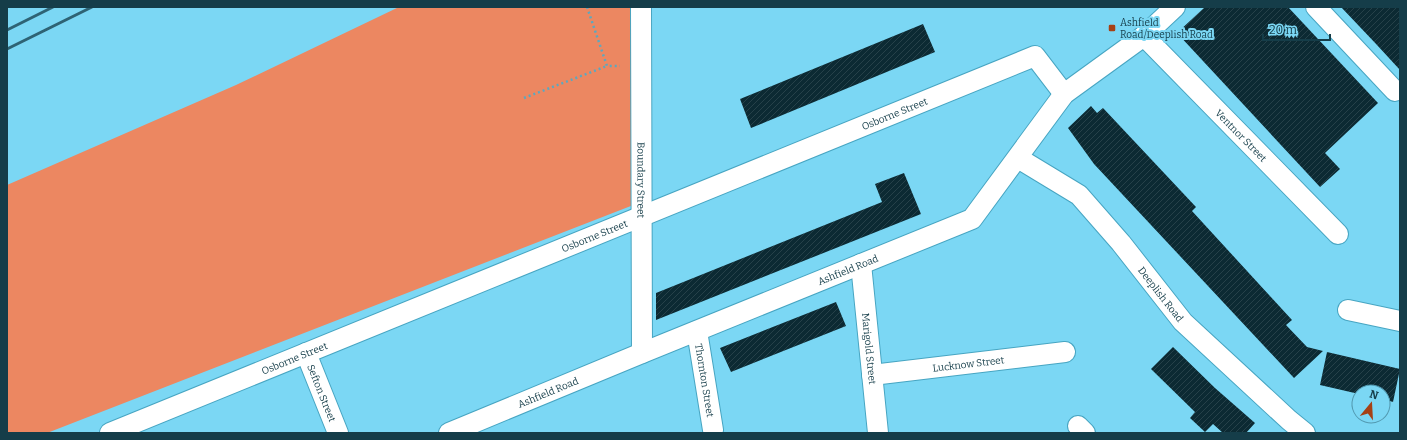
<svg xmlns="http://www.w3.org/2000/svg" width="1407" height="440" font-family="Bitter,serif">
<style>
.green{fill:#ec8761}
.building{fill:url(#building-hatch)}
.lines{fill:none;stroke-linecap:round;stroke-linejoin:round}
.street-casing{stroke:#47a5c2;stroke-width:22}
.path{stroke:#5ca8bf;stroke-width:2.5;stroke-dasharray:2 3;stroke-linecap:butt}
.street{stroke:#fff;stroke-width:20}
.rail{stroke:#2e6374;stroke-width:3}
.poi-dot{fill:#a64115;stroke:#7bd7f4;stroke-width:1.5}
.labels{text-anchor:middle;stroke-width:4;stroke-linejoin:round;paint-order:stroke}
.poi-label{font-size:10px;fill:#153d49;stroke:#7bd7f4;text-anchor:start}
.street-label{font-size:10px;fill:#153d49;stroke:#7bd7f4}
</style>
<defs>
<pattern id="building-hatch" width="6" height="6" patternUnits="userSpaceOnUse"><rect width="6" height="6" fill="#0c2a33"/><path d="M-1 1l2-2M0 6l6-6M5 7l2-2" fill="none" stroke="#264149"/></pattern>
</defs>
<rect width="100%" height="100%" fill="#7bd7f4"/>
<!-- green -->
<path class="green" d="M399,7H636V204L47,433H7V185L236,85Z"/>
<!-- building -->
<path class="building" d="M1205,7H1288L1378,103L1325,153L1340,169L1320,187L1177,33Z
M1341,7H1400V70L1377,45Z
M923,24L935,52L751,128L740,99Z
M1091,106L1097,113L1103,108L1196,207L1192,211L1292,320L1286,325L1307,347L1323,351L1294,378L1094,164L1068,128Z
M904,173L921,214L656,320V293L882,202L875,184Z
M836,302L846,326L731,372L720,348Z
M1173,347L1215,388L1255,423L1246,433H1223L1213,424L1205,432L1190,418L1195,412L1151,369Z
M1327,352L1400,369L1393,402L1383,399V392H1359V394L1320,385Z"/>
<g class="lines">
<defs>
<g id="street">
<path id="s1" d="M641,7L642,353"/>
<path d="M1316,7L1395,91"/>
<path id="s2" d="M1144,36L1338,234"/>
<path id="s3" d="M1018,158L1079,195L1121,243L1183,322L1289,420L1305,433"/>
<path id="s4" d="M861,264L878,433"/>
<path d="M1348,310L1400,321"/>
<path id="s5" d="M697,331L713,430"/>
<path id="s6" d="M306,353L338,433"/>
<path id="s7" d="M872,375L1065,352"/>
<path d="M1078,426L1085,433"/>
<path id="s8" d="M110,433L1035,56L1064,94"/>
<path id="s9" d="M449,433L642,353L972,219L1064,94L1144,36L1175,7"/>
</g>
</defs>
<!-- street casing -->
<use href="#street" class="street-casing"/>
<!-- path -->
<path class="path" d="M587,7L607,66H620
M524,98L607,66"/>
<!-- street -->
<use href="#street" class="street"/>
<!-- rail -->
<path class="rail" d="M7,30L53,7
M7,49L92,7"/>
</g>
<!-- markers -->
<rect class="poi-dot" x="1108" y="24" width="8" height="8" rx="2"/>
<g class="labels">
<!-- poi labels -->
<g class="poi-label">
<text x="1120" y="26">Ashfield<tspan x="1120" dy="12">Road/Deeplish Road</tspan></text>
</g>
<!-- street labels -->
<g class="street-label">
<text dy="4" stroke="none"><textPath href="#s8" startOffset="847">Osborne Street</textPath></text>
<text dy="4" stroke="none"><textPath href="#s2" startOffset="139">Ventnor Street</textPath></text>
<text dy="4" stroke="none"><textPath href="#s1" startOffset="173">Boundary Street</textPath></text>
<text dy="4" stroke="none"><textPath href="#s8" startOffset="523">Osborne Street</textPath></text>
<text dy="4" stroke="none"><textPath href="#s9" startOffset="431">Ashfield Road</textPath></text>
<text dy="4" stroke="none"><textPath href="#s3" startOffset="200">Deeplish Road</textPath></text>
<text dy="4" stroke="none"><textPath href="#s4" startOffset="85">Marigold Street</textPath></text>
<text dy="4" stroke="none"><textPath href="#s8" startOffset="199">Osborne Street</textPath></text>
<text dy="4" stroke="none"><textPath href="#s7" startOffset="97">Lucknow Street</textPath></text>
<text dy="4" stroke="none"><textPath href="#s5" startOffset="50">Thornton Street</textPath></text>
<text dy="4" stroke="none"><textPath href="#s9" startOffset="107">Ashfield Road</textPath></text>
<text dy="4" stroke="none"><textPath href="#s6" startOffset="43">Sefton Street</textPath></text>
</g>
</g>
<!-- border -->
<rect width="1407" height="440" fill="none" stroke="#153d49" stroke-width="16"/>
<!-- north arrow -->
<g transform="translate(1371 404) rotate(18)"><circle r="19" fill="#7bd7f4" stroke="#5299b0"/>
<path d="M0-3L7 15L0 10L-7 15Z" fill="#a64115"/>
<text y="-6" font-size="11" font-weight="bold" text-anchor="middle" fill="#153d49">N</text>
</g>
<!-- scale -->
<path d="M1263 34v6h67v-6" fill="none" stroke="#153d49" stroke-width="2"/>
<text x="1269" y="34" font-size="12" fill="#153d49" stroke="#7bd7f4" stroke-width="3" paint-order="stroke">20 m</text>
</svg>
